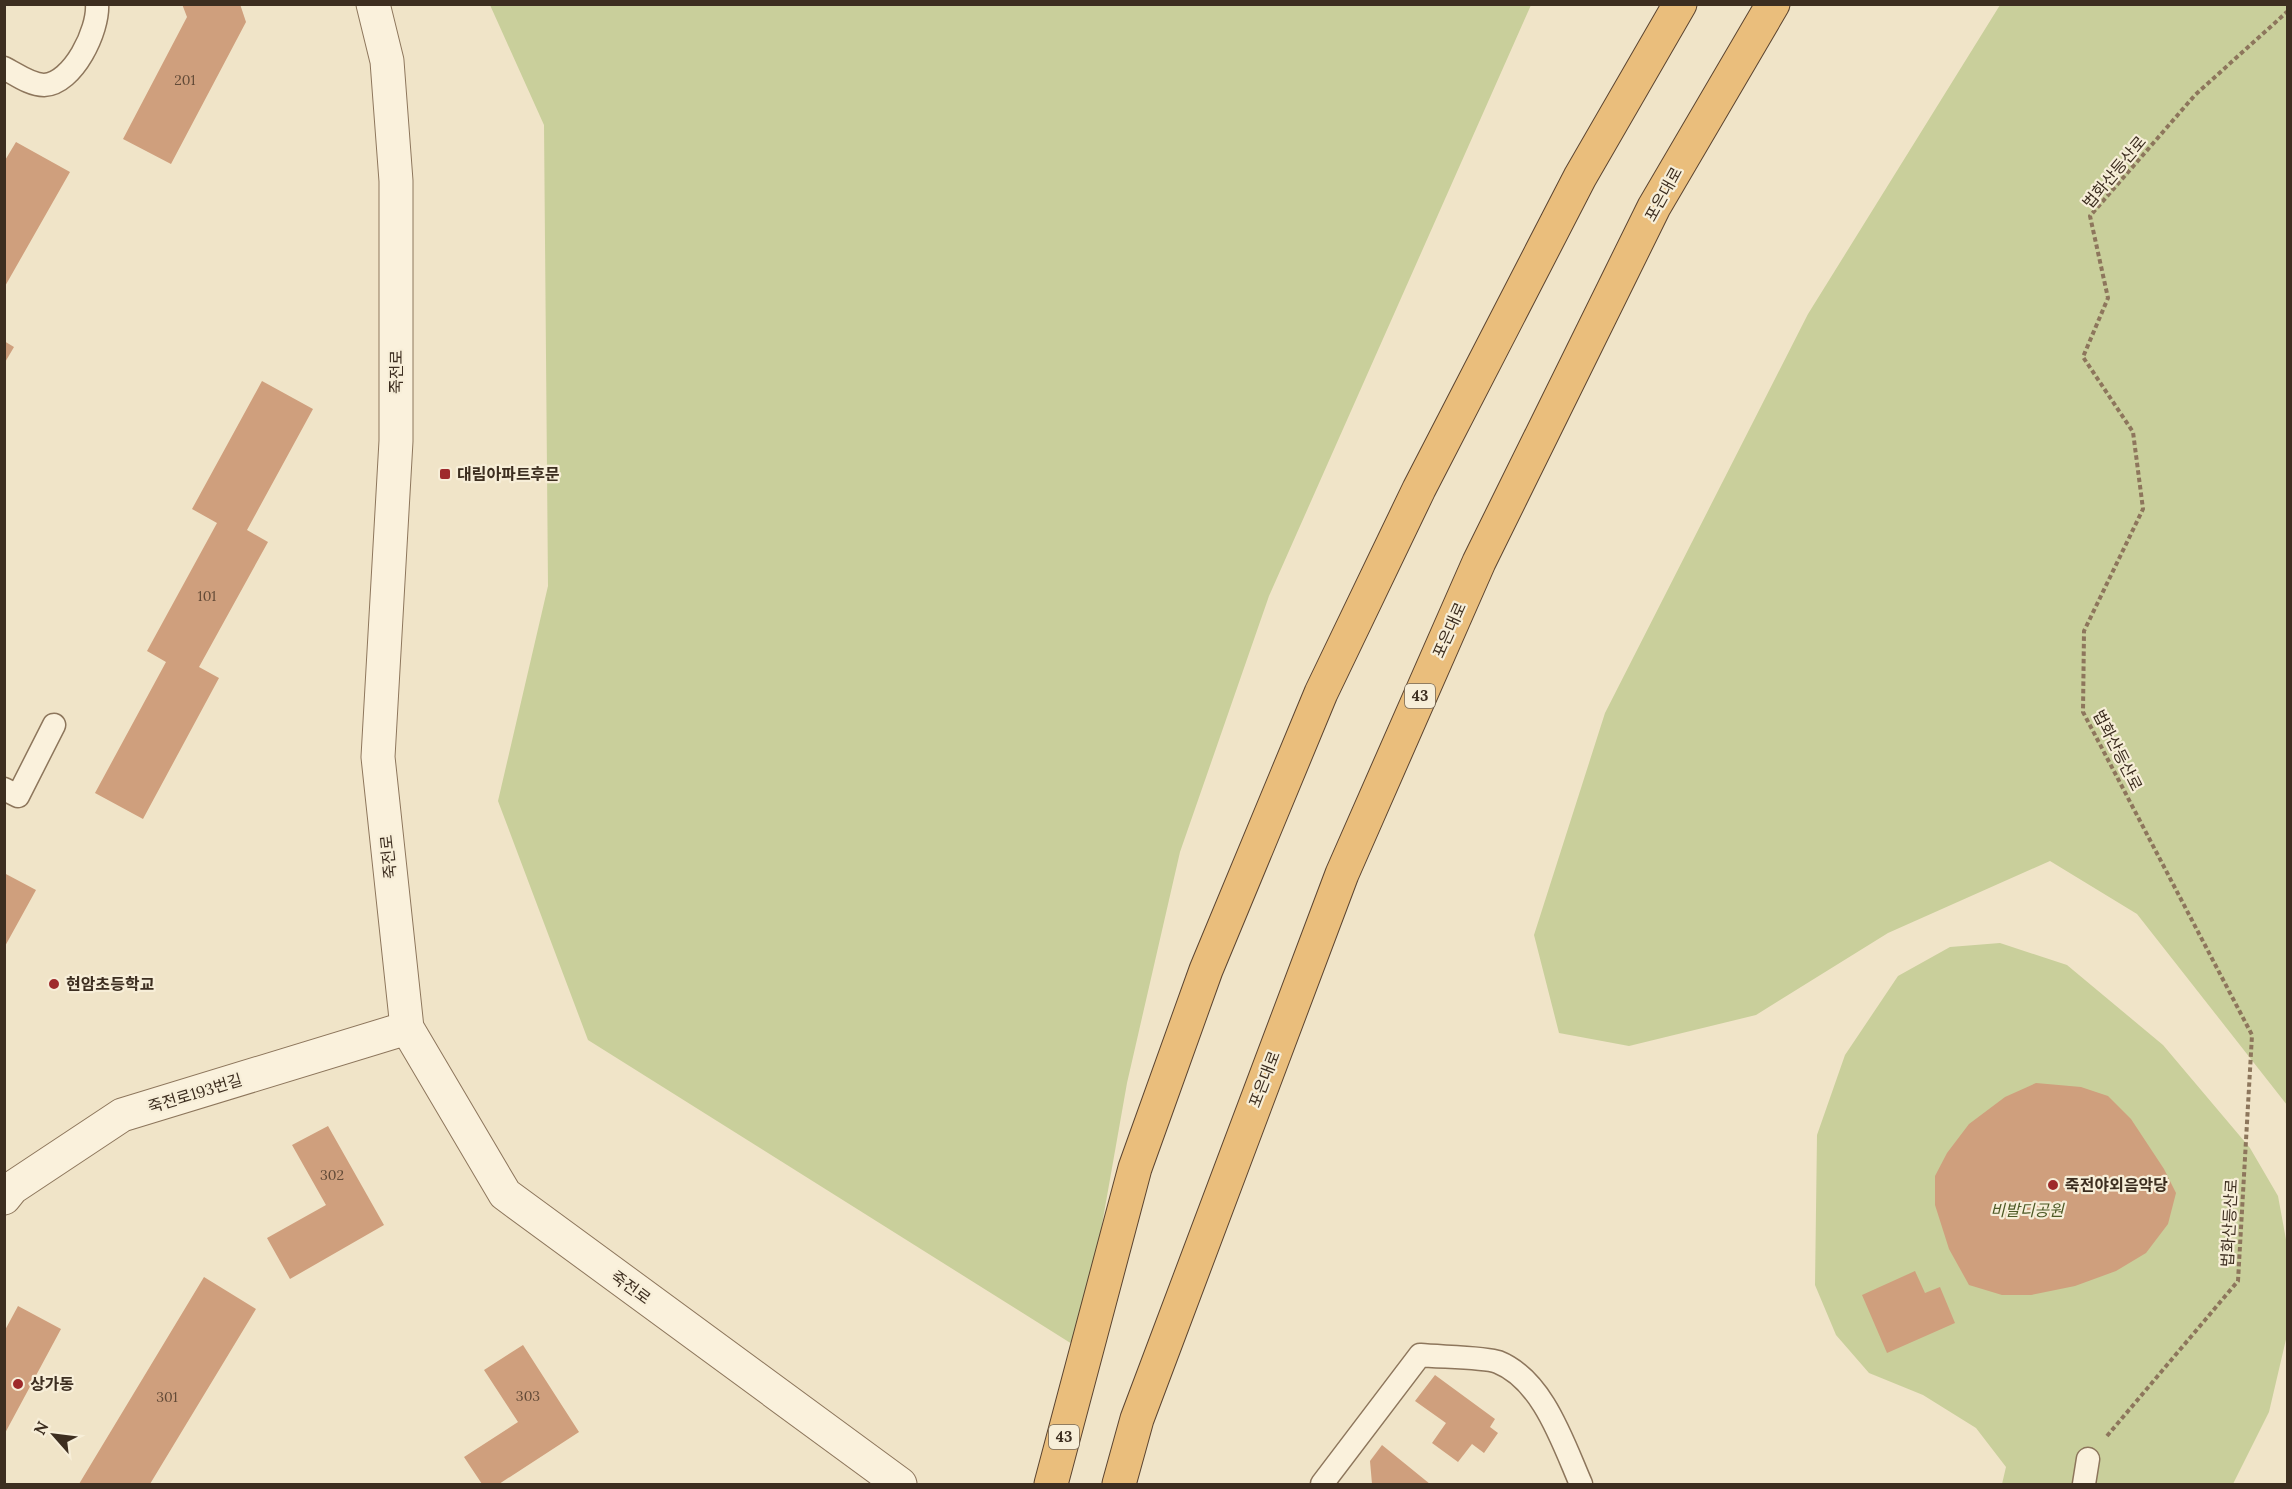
<svg xmlns="http://www.w3.org/2000/svg" width="2292" height="1489" font-family="Lora,'Noto Sans KR',serif">
<style>
.green{fill:#c9cf9b}
.building{fill:#cf9f7d}
.lines{fill:none;stroke-linecap:round;stroke-linejoin:round}
.service-casing{stroke:#8d765c;stroke-width:25}
.tertiary-casing{stroke:#8d765c;stroke-width:35}
.trunk-casing{stroke:#5b4430;stroke-width:35}
.path{stroke:#8d765c;stroke-width:4;stroke-dasharray:4.5 3;stroke-linecap:butt}
.service{stroke:#faf1dc;stroke-width:22}
.tertiary{stroke:#faf1dc;stroke-width:33}
.trunk{stroke:#eabe7c;stroke-width:33}
.poi-dot{fill:#9e2a2b;stroke:#f7eed8;stroke-width:2}
.labels{text-anchor:middle;stroke-width:4.5;stroke-linejoin:round;paint-order:stroke}
.number-label{font-size:14px;fill:#624a37}
.shield{fill:#f7eed8;stroke:#756857;stroke-width:1.5}
.shield-label{font-size:15px;font-weight:bold;fill:#3d2e20}
.street-label{font-size:16px;fill:#3d2e20;stroke:#f7eed8}
.poi-label{font-size:16px;font-weight:bold;fill:#3d2e20;stroke:#f7eed8;text-anchor:start}
.park-label{font-size:16px;font-style:italic;fill:#4d5a26;stroke:#f7eed8}
</style>
<rect width="100%" height="100%" fill="#f0e4c8"/>
<!-- green -->
<path class="green" d="M490,5H1531L1269,596L1180,852L1127,1083L1080,1349L588,1040L498,801L548,586L544,125Z
M2000,5H2287V1105L2137,914L2050,861L1888,933L1756,1015L1629,1046L1559,1033L1534,935L1605,713L1808,314Z
M2000,943L2067,965L2163,1045L2250,1148L2278,1196L2287,1245V1335L2269,1412L2233,1484H2002L2006,1467L1976,1428L1923,1395L1869,1373L1836,1335L1815,1285L1817,1135L1845,1055L1898,976L1950,947Z"/>
<!-- building -->
<path class="building" d="M182,4H240L246,22L171,164L123,139L187,17Z
M16,142L70,172L4,288V162Z
M4,341L14,347L4,364Z
M262,381L313,409L247,530L268,542L199,667L219,678L143,819L95,793L166,662L147,651L217,523L192,509Z
M4,873L36,890L4,948Z
M2036,1083L2081,1087L2108,1096L2131,1119L2164,1169L2176,1193L2168,1224L2146,1253L2116,1271L2075,1286L2031,1295H2002L1969,1285L1949,1249L1935,1205V1176L1947,1153L1969,1124L2005,1097Z
M328,1126L384,1225L290,1279L267,1238L326,1205L292,1145Z
M1915,1271L1925,1293L1940,1287L1955,1323L1887,1353L1862,1295Z
M204,1277L256,1309L150,1484H79Z
M18,1306L61,1329L4,1435V1332Z
M523,1345L579,1432L499,1484H482L464,1457L518,1422L484,1370Z
M1435,1375L1495,1419L1490,1427L1498,1433L1484,1453L1472,1444L1458,1462L1432,1443L1446,1423L1415,1401Z
M1382,1445L1430,1484H1372L1370,1461Z"/>
<g class="lines">
<defs>
<path id="service" d="M4,68C16,74 30,85 44,85C73,84 99,30 97,4
M4,789L18,796L54,725
M1322,1484L1420,1355C1437,1357 1485,1357 1498,1362C1543,1380 1563,1443 1581,1484
M2084,1484L2088,1459"/>
<path id="tertiary" d="M373,4L387,61L396,181V441L378,757L407,1028L505,1194L900,1484
M4,1198L12,1188L122,1115L407,1028"/>
<path id="trunk" d="M1051,1484L1135,1168L1206,970L1321,693L1419,489L1580,177L1680,4
M1119,1484L1137,1419L1342,874L1479,562L1654,207L1773,4"/>
</defs>
<!-- service casing -->
<use href="#service" class="service-casing"/>
<!-- tertiary casing -->
<use href="#tertiary" class="tertiary-casing"/>
<!-- trunk casing -->
<use href="#trunk" class="trunk-casing"/>
<!-- path -->
<path class="path" d="M2107,1436L2238,1281L2252,1035L2083,712L2084,631L2143,509L2133,432L2083,357L2108,298L2090,216L2195,95L2288,11"/>
<!-- service -->
<use href="#service" class="service"/>
<!-- tertiary -->
<use href="#tertiary" class="tertiary"/>
<!-- trunk -->
<use href="#trunk" class="trunk"/>
</g>
<!-- markers -->
<g class="poi-dot">
<rect x="439" y="468" width="12" height="12" rx="3"/>
<circle cx="54" cy="984" r="6"/>
<circle cx="2053" cy="1185" r="6"/>
<circle cx="18" cy="1384" r="6"/>
</g>
<g class="labels">
<!-- number labels -->
<g class="number-label">
<text x="185" y="85">201</text>
<text x="207" y="601">101</text>
<text x="332" y="1180">302</text>
<text x="528" y="1401">303</text>
<text x="167" y="1402">301</text>
</g>
<!-- shield labels -->
<g class="shield">
<rect x="1405" y="684" width="30" height="24" rx="4.5"/>
<rect x="1049" y="1425" width="30" height="24" rx="4.5"/>
</g>
<g class="shield-label">
<text x="1420" y="701">43</text>
<text x="1064" y="1442">43</text>
</g>
<!-- street labels -->
<g class="street-label">
<text transform="translate(2114 172) rotate(-50)" y="6">법화산등산로</text>
<text transform="translate(1663 194) rotate(-61)" y="6">포은대로</text>
<text transform="translate(396 372) rotate(-90)" y="6">죽전로</text>
<text transform="translate(1449 630) rotate(-66)" y="6">포은대로</text>
<text transform="translate(2118 750) rotate(63)" y="6">법화산등산로</text>
<text transform="translate(388 857) rotate(-96)" y="6">죽전로</text>
<text transform="translate(1264 1079) rotate(-69)" y="6">포은대로</text>
<text transform="translate(195 1093) rotate(-17)" y="6">죽전로193번길</text>
<text transform="translate(2229 1223) rotate(-87)" y="6">법화산등산로</text>
<text transform="translate(631 1287) rotate(36)" y="6">죽전로</text>
</g>
<!-- poi labels -->
<g class="poi-label">
<text x="457" y="480">대림아파트후문</text>
<text x="66" y="990">현암초등학교</text>
<text x="2065" y="1191">죽전야외음악당</text>
<text x="30" y="1390">상가동</text>
</g>
<!-- park labels -->
<g class="park-label">
<text x="2027" y="1216">비발디공원</text>
</g>
</g>
<!-- border -->
<rect width="2292" height="1489" fill="none" stroke="#3d2e20" stroke-width="12"/>
<!-- north arrow -->
<g transform="translate(54 1435) rotate(298)" stroke="#f7eed8" stroke-width="4.5" paint-order="stroke">
<path d="M0-4.5L10 22L0 15L-10 22Z" fill="#3d2e20"/>
<text y="-9" font-size="16" font-weight="bold" text-anchor="middle" fill="#3d2e20">N</text>
</g>
</svg>
